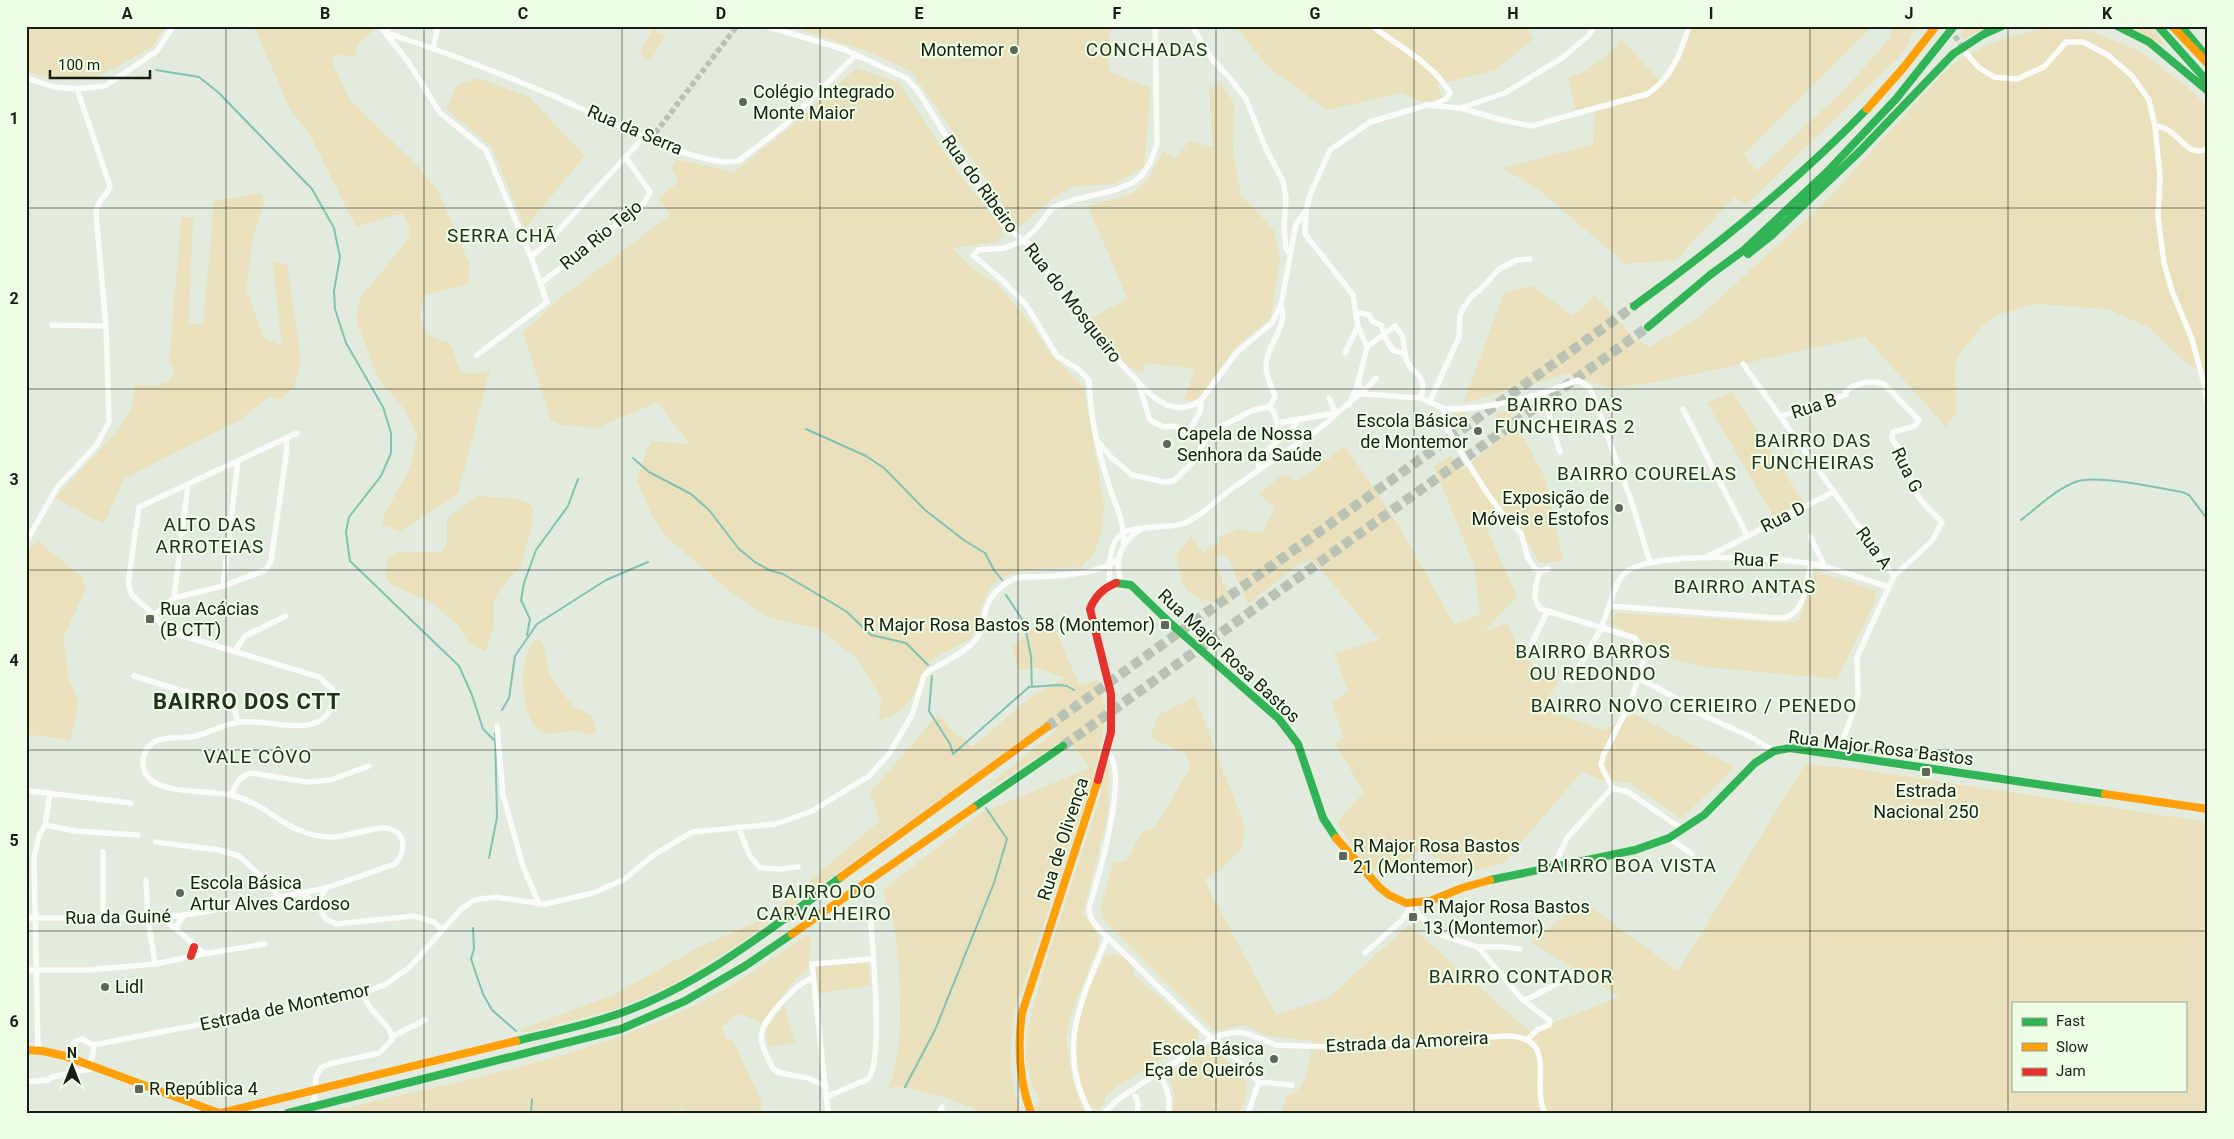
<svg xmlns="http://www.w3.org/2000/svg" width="2234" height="1139" font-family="Roboto,sans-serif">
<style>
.green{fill:#eae1bc;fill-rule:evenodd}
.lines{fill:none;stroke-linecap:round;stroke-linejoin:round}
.stream{stroke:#81c2b5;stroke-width:2}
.street-tunnel{stroke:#bac2b6;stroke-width:5.5;stroke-dasharray:5.5 3;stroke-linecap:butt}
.highway-tunnel{stroke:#bac2b6;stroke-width:10;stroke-dasharray:10 5;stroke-linecap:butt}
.street{stroke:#fbfcfa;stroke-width:5.5}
.fast{stroke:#30b455;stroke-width:8}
.slow{stroke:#ff9f0a;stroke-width:8}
.jam{stroke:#e5322d;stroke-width:8}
.grid{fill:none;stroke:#181d15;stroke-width:1;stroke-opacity:0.55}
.poi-dot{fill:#5f655b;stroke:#eefee6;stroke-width:2}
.labels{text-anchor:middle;stroke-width:4;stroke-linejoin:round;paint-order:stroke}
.poi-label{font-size:18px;fill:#181d15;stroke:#eefee6;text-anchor:start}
.street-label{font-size:18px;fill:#181d15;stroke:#eefee6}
.neighbourhood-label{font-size:19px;letter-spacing:1px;fill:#25311f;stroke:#eefee6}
.district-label{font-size:22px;font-weight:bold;letter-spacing:1px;fill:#25311f;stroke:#eefee6}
.neatline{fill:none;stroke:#181d15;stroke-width:2}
.grid-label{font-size:16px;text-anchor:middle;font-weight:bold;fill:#181d15}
</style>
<rect width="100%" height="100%" fill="#e2ebde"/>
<!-- green -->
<path class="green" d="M26,26H166L152,47L115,68L90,79L51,78L26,71Z
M254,26L376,28L358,44L354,56L336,55L332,58L334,67L350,100L417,165L439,193L469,263V284L425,295C416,321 420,337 449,342C462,369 454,379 490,370L458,494L400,531L382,525L384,515L410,468L417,436L404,409L378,378L356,320L360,298L409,238V226L402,213L356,227L311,137L289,107Z
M789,26H1111L1108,60L1110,72L1151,88L1144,167L1115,184L1072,187L1051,200L1019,227L911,71L869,52Z
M1235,26H1525L1533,39L1496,70L1437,85L1444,99L1421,102L1402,93L1327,110L1267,66Z
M1686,26H1873L1744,154L1757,171L1846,88L1890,38L1892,27L1890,26H1916L1903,53L1746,205L1734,197L1676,260L1626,264L1540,191L1503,168L1593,144L1594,106L1576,110L1567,78L1589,70V67L1604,59L1621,39L1660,81L1676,59Z
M1965,26H1990L1963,39L1960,35Z
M2129,26H2150L2166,45C2153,43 2141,31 2129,26Z
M653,29L665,36L651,60L639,54Z
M2043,29L2093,32L2141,52L2185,85L2208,107V377L2183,360L2148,327L2108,309L2034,304L1996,315L1982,326L1959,355L1955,365L1956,414L1946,427L1865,337L1672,379L1612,389L1568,374L1463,403L1504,293L1532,286L1573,316L1595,295L1636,340L1650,347L1699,317L1825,202L1944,72C1972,47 2006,37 2043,29Z
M856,68L898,82L959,174L1001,226L1003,235L997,242L952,248L974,269L997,284L1032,325L1050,353L1084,387L1104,505L1102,531L1095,552L1081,567C1057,569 1004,565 990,588C981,603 978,622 971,638L931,660L912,698L898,713L879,721L881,698L856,657L816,628L770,618L727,589L664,535L652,515L637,481L646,451L652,441L689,444L658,402L596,428L561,425L551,420L523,333L559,299L670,215L658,199L678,182L672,168L676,159L734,172L800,119Z
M479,78L529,97L585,156L525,228L492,147L446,109L457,85Z
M1220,83L1234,103L1233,152L1241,195L1274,230L1280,258L1271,317L1236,347L1200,397L1193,402L1184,400L1195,369L1145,363L1143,373L1129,367L1087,321L1127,298L1088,206L1131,194L1146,182L1163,151L1175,159L1189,141L1213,147L1209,89Z
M261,193L265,199L253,238L246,288L263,337L282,346L272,261L287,264L301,360L294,388L280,400L269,397L238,421L124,479L104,524L55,498L118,430L132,408L135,384L152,386L169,381L175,370L169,362L181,217H193L189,323L203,325L214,201Z
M1732,392L1803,501L1774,517L1707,403Z
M1509,410L1546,480L1563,561L1540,563L1509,512L1486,527L1517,596L1484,632L1507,622L1522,657L1560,680L1541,708L1603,730L1634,714L1735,767L1681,819L1630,783L1600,780L1582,771L1504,863L1471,872L1420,851L1381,875L1361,860L1337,822L1364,792L1335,744L1344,738L1332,703L1348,691L1334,653L1379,640L1313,560L1298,564L1248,604L1227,555L1214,558L1232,606C1191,598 1183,599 1176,555L1191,536L1203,553L1219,542V537L1238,529L1262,533L1275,508L1259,494L1283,474L1297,482L1345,446L1399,526L1454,624L1480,615L1474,565L1434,466L1452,456L1462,470L1505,435L1494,414Z
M1462,412L1466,413L1471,422L1456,431L1450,418L1453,414Z
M479,496L519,499L530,504L533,509L532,525L521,566L502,587L494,600V627L485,652L469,644L459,627L433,603L392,585L385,578L387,557L397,552H442L447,543V518Z
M38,541L82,577L86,589L63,638L69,680L78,700L76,719L70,740L26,734V554L29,548Z
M1815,571L1876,591L1874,604L1837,679L1704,667L1660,656L1648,644L1610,623L1616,613L1789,623L1799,620Z
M1052,622L1079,684L1083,685L1097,680L1105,705L1102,740L1094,777L1013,1015L1010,1070L1020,1113H984L946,1098L903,1087L888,1088C906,1056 900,963 894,927C892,914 886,902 883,890L981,813L1089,768L1079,752L1066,739L991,787L985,788L1058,729L1051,719L739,944L670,986L613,1010L523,1033L520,1030L615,994L697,948L769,916L880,820L870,793L938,714L953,731L972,747L1034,694L1065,678L1038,668L1019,670L1012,648L1032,628Z
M539,639L543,644L549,672L554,682L573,706L592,715L596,727L595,734C588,736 580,731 573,731C563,731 551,736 542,732C520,724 515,647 539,639Z
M1195,697L1245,826L1242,847L1225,866L1204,880L1276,1015L1328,998L1409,925L1530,1032L1619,997L1531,942L1583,901L1678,971L1805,764L1857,769L2208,822V1113H1281L1287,1095C1308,1093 1309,1058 1313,1041L1267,1036L1244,1025L1214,1031L1104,921L1100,910L1113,862L1126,861L1142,832L1154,829L1191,766L1185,753L1150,738L1158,715ZM2013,1003H2185V1090H2013Z
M1107,764H1109L1108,813L1083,914L1096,929L1099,944L1071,1014L1066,1039L1073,1083L1085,1113H1035L1033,1109L1040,1100L1032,1086L1026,1058L1028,1028L1044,968L1102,792L1100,787Z
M807,935L811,936L808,970L795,980L761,1023L739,1013L721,1028L727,1040L732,1039L761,1100L762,1113H682L683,1105L677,1113H324C442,1085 563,1063 674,1015C722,995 764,963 807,935Z
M1113,954L1123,956L1134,969L1133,974L1189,1024L1198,1030V1039L1193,1046L1187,1044L1115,1088L1104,1099L1105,1104L1097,1110C1074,1097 1074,1035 1080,1012C1085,994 1095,976 1103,959L1105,956Z
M868,962L871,986L818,993L816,967Z
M784,1005L795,1042L768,1048L766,1030Z
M1209,1045H1212L1247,1082L1246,1097L1240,1113H1172L1175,1093L1169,1078L1170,1072Z"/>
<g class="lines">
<!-- stream -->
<path class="stream" d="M156,70L199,77L219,93L312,189L334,228L340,257L334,291L335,309L346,343L383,407L391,433V453L381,476L349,517L346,532L350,561L459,666L472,695L483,729L494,740
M806,429L866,456L884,468L925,510L965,541L985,553L994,570L1002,580
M633,458L649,472L691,494L709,510L739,549L755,562L769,570L783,574L834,604L847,612L871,635L906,643L928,665
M2021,520C2038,507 2057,488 2078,481C2099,475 2158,488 2182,492L2189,495L2208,520
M1006,595L1024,622L1031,656L1032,687
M527,635L530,619L521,600L524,583L536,550L568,506L578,479
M932,676L929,711L950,744L953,754L1029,687L1059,685L1067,686L1074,690
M502,710L509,698L515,656L537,624L606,580L648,562
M489,858L497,817L495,732
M473,928L474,949L471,959L483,994L492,1010L516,1031
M905,1087L935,1030L994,883L1007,839L986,808
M531,1113L532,1099"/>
<!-- street-tunnel -->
<path class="street-tunnel" d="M1950,29L1963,48
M650,140L737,26"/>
<!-- highway-tunnel -->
<path class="highway-tunnel" d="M1047,727L1634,306
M1063,746L1648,327"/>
<!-- street -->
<path class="street" d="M380,26L409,63L440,113L486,150L531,257L547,302L477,355
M388,26L387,33C440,50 492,70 544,92C582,107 705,174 740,160L785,125L856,55
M766,26L843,49L906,78L918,91L971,176L1011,230L1023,241L1005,248L979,250L973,255L1003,281L1027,306L1057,356L1078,369L1089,380C1090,416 1098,451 1109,485C1116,507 1124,520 1124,544
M1192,26L1212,59L1229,77L1246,99L1266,149L1283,181L1286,198L1284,227L1286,249L1289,252
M1372,26C1398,46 1434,64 1450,93L1447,98L1434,105
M433,48L438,26
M1967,54L1978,67L1994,77L2017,79L2044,67L2066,42H2083L2108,55L2132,76L2149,100L2155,126L2158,156L2160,177L2158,217L2164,263L2172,291L2192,339L2204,384L2208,407
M26,78L54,87L77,89L105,86L157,51L173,26
M1460,108L1502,120L1531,126L1647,94C1671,79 1681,53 1689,26
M2155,126C2179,127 2186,161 2208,148
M531,257L547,243L643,138
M541,283L644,203L650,192L626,158
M1356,312L1369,315L1372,321L1382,326L1384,336L1393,350L1405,354C1408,376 1429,370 1421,398
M52,325L106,326
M1367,347L1395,326L1403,337L1405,354
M1345,353L1358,326
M1743,364L1894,576L1857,657L1858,694L1854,710L1837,755
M1358,381L1363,394L1421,398L1444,409
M1138,382L1091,331L1046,270L1033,246L1023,241L1036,229L1052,208L1073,200L1115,190L1134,182L1142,175L1150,163L1157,144L1155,26
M1543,394L1560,452
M1329,398L1336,413
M1201,400C1177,418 1155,401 1138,382L1150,420L1164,427L1176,426L1186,436L1200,412L1201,400L1237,352L1272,323L1281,305L1296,224L1306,211
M1430,401L1459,337L1460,316L1463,308L1471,297L1481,289L1499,269L1517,260L1530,259
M1349,405L1357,387L1367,347L1358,326L1353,295L1305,234L1306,211L1310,195L1330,150L1370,122L1427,105L1460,108L1505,93L1562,58L1588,36L1595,26
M1269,407L1275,397C1273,388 1266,377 1266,368C1265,345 1289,328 1281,305
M1444,409C1491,410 1535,397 1578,380L1590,388L1631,500L1650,562
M1444,409V423L1460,450L1487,493L1508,521L1521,533L1528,558L1535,569L1540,571L1548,569
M1683,409L1747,535
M1781,416L1846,395V391C1855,384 1871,379 1883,384C1889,387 1911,414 1919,420L1915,426L1893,432L1892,439C1905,455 1908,478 1918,496C1924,505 1934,514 1942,522L1932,541L1894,576
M1277,423L1336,413
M297,433L139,507L128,584L132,595L154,615L167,631L319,677L333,690C333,702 332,713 321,720C303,733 262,719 239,722C225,724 211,732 196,736C178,740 151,732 144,755C142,761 143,768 146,774C157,795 210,790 231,795C271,804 287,838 334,837C350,837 380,823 393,830C408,837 404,854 395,864L326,888L317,904L326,919L336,924L414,916L434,922L442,930
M1099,443L1112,458L1132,475L1165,482L1174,481L1193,462L1209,433L1253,410L1269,407L1274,412L1277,423L1280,440
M1260,469L1257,460L1296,424L1295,420
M1810,536L1825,567
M26,542L58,486L96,446L109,422L106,326L96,214C97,199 106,198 110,186L77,89
M1709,556L1833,492
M1540,571C1536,583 1531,600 1541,609L1635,638L1641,648L1644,660L1630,703L1603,756L1601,765L1612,788L1567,838L1554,866
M1121,582C1115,559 1119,544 1140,530
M1110,585C1109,569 1108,545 1121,534C1132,525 1170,529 1185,523C1204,515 1220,496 1237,485C1267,464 1299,444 1328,422C1343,405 1362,396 1376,378
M223,586L238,462
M174,598L188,485
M1609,606C1613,595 1617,579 1626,572C1652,551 1778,557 1812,564C1838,569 1863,579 1889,587
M154,615L174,598L223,586L266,570L271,561L287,449L286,438
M1531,645L1547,612
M235,651L245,636L286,616
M134,676L228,705L235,711L238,722
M1638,678L1678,699L1696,712L1749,736L1774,751
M1571,680L1601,629L1609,606L1762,617C1769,617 1780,619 1787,617C1805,611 1807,580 1811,564
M497,726L503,795L523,866L539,904
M1107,752C1131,769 1097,882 1089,908C1089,921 1098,928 1107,937L1212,1039
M1612,788L1628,792L1682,829
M30,791L131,803
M231,795C236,784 239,776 251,773L307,782L330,780L369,766
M45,825L75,831L138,835
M738,827L750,856L760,868L780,869L798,867
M1669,838L1692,854
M156,842L219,850L239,856L274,888L278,899
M146,880L148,919L155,964
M303,894L317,904
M1413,904L1419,915L1441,935L1478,947L1521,998L1550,1021L1549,1025L1537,1030L1527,1040
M103,917V852
M26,918H163L229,908L326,888
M163,918L204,953
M175,929L184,915
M1478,947H1504L1520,949
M1365,953L1402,920L1413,904
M26,970H88L155,964L203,954L265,944
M813,977C797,984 762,1018 761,1037C761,1047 769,1060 773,1069L780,1073L808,1078L826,1086
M1524,1001L1571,976L1574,972
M393,1036L425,1020
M1215,1038L1259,1082L1248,1113
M93,1045L364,993L386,984L410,967L461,909L474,900L495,897L545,904L593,893L625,879L652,856L692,832L776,824L812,811L869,776L889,754L912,715L924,676L929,671C944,662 966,653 977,638C983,630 983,618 986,609C991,593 1006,580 1022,577C1047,577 1099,576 1118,559
M38,1050L34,858L39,836L45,825L50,793
M67,1055L76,1041L82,1039L93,1045C94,1054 93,1058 87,1065
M1158,1073C1167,1087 1171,1097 1168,1113
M26,1082L48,1080L52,1077L96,1068
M1259,1082L1292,1085
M1135,1096L1138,1103L1137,1113
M826,1097L868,1079C885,1059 871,938 870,907
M313,1113L316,1077L321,1068L329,1064L379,1053L392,1040C395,1026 366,1013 364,993
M828,1113L812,964L872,959
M939,1113L942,1107
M1090,1113C1055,1047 1082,1000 1107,937
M1104,1113L1116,1101L1132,1090L1208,1041L1221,1035L1238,1032L1248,1034L1276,1045L1331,1047L1507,1036C1560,1037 1530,1085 1545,1113"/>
<!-- fast -->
<path class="fast" d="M2117,26L2149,42L2208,91
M2158,26L2208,82
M2181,26L2207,57
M1748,254L1772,235L1860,151L1953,54L1984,34L2002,26
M1634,306C1717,246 1795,183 1867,109
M1648,327L1710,275L1744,250L1827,172L1896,99L1954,26
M1116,583L1131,585L1169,622L1279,719L1298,744L1323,818L1336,838
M973,808L1063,746
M1490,880L1635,850L1669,838L1704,815L1755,763L1774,751L1790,748L2105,794
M516,1041C549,1033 583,1026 615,1015C698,987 772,928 841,877
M288,1113L621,1029L685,1001L745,966L792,934"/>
<!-- slow -->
<path class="slow" d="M2172,26L2208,64
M1867,109L1904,67L1936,26
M2105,794L2208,809
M1336,838L1379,887L1389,895L1406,903L1430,901L1462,888L1490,880
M841,877L1047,727
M792,934L973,808
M26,1050L43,1051L65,1056L219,1113
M221,1113L516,1041
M1031,1113C1019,1080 1017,1048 1022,1013L1098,780"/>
<!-- jam -->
<path class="jam" d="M1098,780L1111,732V694L1090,609C1095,596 1103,588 1116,583
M191,956L194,947"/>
</g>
<!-- grid -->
<path class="grid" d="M226,26V1113M424,26V1113M622,26V1113M820,26V1113M1018,26V1113M1216,26V1113M1414,26V1113M1612,26V1113M1810,26V1113M2008,26V1113M26,208H2208M26,389H2208M26,570H2208M26,750H2208M26,931H2208"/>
<!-- markers -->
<g class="poi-dot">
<circle cx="1014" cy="50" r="5"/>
<circle cx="743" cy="102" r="5"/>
<circle cx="1478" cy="431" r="5"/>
<circle cx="1167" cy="444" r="5"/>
<circle cx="1619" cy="508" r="5"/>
<rect x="145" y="614" width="10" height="10" rx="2.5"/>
<rect x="1160" y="620" width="10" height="10" rx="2.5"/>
<rect x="1921" y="767" width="10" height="10" rx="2.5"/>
<rect x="1338" y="851" width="10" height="10" rx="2.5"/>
<circle cx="180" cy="893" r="5"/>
<rect x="1408" y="912" width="10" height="10" rx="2.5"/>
<circle cx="105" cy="987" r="5"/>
<circle cx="1274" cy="1059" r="5"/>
<rect x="134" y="1084" width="10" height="10" rx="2.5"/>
</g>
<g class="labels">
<!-- poi labels -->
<g class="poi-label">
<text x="1004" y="56" text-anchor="end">Montemor</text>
<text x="753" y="98">Colégio Integrado<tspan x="753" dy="21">Monte Maior</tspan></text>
<text x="1468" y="427" text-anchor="end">Escola Básica<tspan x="1468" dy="21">de Montemor</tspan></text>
<text x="1177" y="440">Capela de Nossa<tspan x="1177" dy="21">Senhora da Saúde</tspan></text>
<text x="1609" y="504" text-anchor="end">Exposição de<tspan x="1609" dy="21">Móveis e Estofos</tspan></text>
<text x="160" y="615">Rua Acácias<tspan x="160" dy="21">(B CTT)</tspan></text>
<text x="1155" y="631" text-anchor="end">R Major Rosa Bastos 58 (Montemor)</text>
<text x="1926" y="797" text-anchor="middle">Estrada<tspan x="1926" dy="21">Nacional 250</tspan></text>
<text x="1353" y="852">R Major Rosa Bastos<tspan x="1353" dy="21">21 (Montemor)</tspan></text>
<text x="190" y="889">Escola Básica<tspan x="190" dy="21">Artur Alves Cardoso</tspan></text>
<text x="1423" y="913">R Major Rosa Bastos<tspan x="1423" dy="21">13 (Montemor)</tspan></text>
<text x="115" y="993">Lidl</text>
<text x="1264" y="1055" text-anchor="end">Escola Básica<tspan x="1264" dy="21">Eça de Queirós</tspan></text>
<text x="149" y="1095">R República 4</text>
</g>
<!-- street labels -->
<g class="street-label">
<text transform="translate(635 130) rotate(23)" y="6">Rua da Serra</text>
<text transform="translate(980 184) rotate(54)" y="6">Rua do Ribeiro</text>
<text transform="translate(601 235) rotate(-39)" y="6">Rua Rio Tejo</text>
<text transform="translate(1073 303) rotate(52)" y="6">Rua do Mosqueiro</text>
<text transform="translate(1814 406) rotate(-18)" y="6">Rua B</text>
<text transform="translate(1907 470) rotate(64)" y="6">Rua G</text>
<text transform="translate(1783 517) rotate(-27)" y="6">Rua D</text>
<text transform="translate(1874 548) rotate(54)" y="6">Rua A</text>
<text transform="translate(1756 560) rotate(2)" y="6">Rua F</text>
<text transform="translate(1229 656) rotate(43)" y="6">Rua Major Rosa Bastos</text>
<text transform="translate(1881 748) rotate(7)" y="6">Rua Major Rosa Bastos</text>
<text transform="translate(1063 839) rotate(-72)" y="6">Rua de Olivença</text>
<text transform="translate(118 917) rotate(-1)" y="6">Rua da Guiné</text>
<text transform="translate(285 1007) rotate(-12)" y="6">Estrada de Montemor</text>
<text transform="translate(1407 1042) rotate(-3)" y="6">Estrada da Amoreira</text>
</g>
<!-- neighbourhood labels -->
<g class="neighbourhood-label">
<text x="1147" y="56">CONCHADAS</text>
<text x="502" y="242">SERRA CHÃ</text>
<text x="1565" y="411">BAIRRO DAS<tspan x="1565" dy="22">FUNCHEIRAS 2</tspan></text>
<text x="1813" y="447">BAIRRO DAS<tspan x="1813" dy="22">FUNCHEIRAS</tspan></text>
<text x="1647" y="480">BAIRRO COURELAS</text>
<text x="210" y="531">ALTO DAS<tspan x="210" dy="22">ARROTEIAS</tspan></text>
<text x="1745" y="593">BAIRRO ANTAS</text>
<text x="1593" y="658">BAIRRO BARROS<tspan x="1593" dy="22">OU REDONDO</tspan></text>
<text x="1694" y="712">BAIRRO NOVO CERIEIRO / PENEDO</text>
<text x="258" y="763">VALE CÔVO</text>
<text x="1627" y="872">BAIRRO BOA VISTA</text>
<text x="824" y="898">BAIRRO DO<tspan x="824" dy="22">CARVALHEIRO</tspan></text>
<text x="1521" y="983">BAIRRO CONTADOR</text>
</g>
<!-- district labels -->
<g class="district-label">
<text x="247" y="709">BAIRRO DOS CTT</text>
</g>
</g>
<!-- border -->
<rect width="2234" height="1139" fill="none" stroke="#eefee6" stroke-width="55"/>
<!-- legend -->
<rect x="2012" y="1002" width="175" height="90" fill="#eefee6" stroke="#98a492"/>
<rect x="2022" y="1018" width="25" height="8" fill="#30b455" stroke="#98a492"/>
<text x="2056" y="1026" font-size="15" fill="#181d15">Fast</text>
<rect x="2022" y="1043" width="25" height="8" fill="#ff9f0a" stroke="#98a492"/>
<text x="2056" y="1052" font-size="15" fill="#181d15">Slow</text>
<rect x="2022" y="1068" width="25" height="8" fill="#e5322d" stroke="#98a492"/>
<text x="2056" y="1076" font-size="15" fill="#181d15">Jam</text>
<!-- north arrow -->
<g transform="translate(72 1066)" stroke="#eefee6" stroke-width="4" paint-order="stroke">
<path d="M0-4L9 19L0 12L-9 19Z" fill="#181d15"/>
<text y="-8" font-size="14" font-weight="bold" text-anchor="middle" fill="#181d15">N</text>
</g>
<!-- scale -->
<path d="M50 70v8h100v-8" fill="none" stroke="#181d15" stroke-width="2.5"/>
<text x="58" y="70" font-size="15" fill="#181d15" stroke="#eefee6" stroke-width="4" paint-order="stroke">100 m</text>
<rect x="28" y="28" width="2178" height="1084" class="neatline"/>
<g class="grid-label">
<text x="127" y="19">A</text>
<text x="325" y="19">B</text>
<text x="523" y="19">C</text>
<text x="721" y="19">D</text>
<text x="919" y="19">E</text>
<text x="1117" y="19">F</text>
<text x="1315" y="19">G</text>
<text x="1513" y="19">H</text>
<text x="1711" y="19">I</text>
<text x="1909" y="19">J</text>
<text x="2107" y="19">K</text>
<text x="14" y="124">1</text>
<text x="14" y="304">2</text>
<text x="14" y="485">3</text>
<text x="14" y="666">4</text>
<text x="14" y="846">5</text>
<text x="14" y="1027">6</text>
</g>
</svg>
